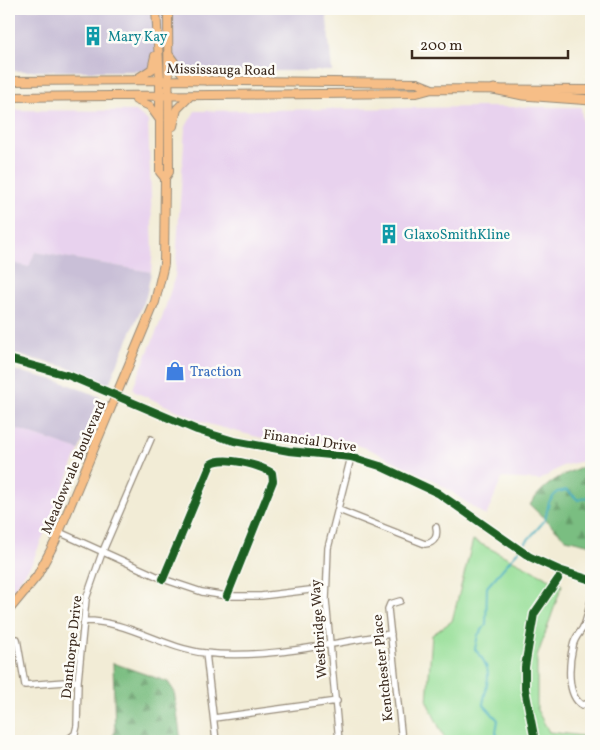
<svg xmlns="http://www.w3.org/2000/svg" width="600" height="750" font-family="Vollkorn,serif">
<style>
.built{fill:#e8d2ee}
.industrial{fill:#c9bfd7}
.grass{fill:#98df99;stroke:#6a845c}
.forest{fill:url(#forest-firs);stroke:#5a7450}
.lines{fill:none;stroke-linecap:round;stroke-linejoin:round}
.stream{stroke:#3eabbd;stroke-width:2}
.minor-casing{stroke:#968b7a;stroke-width:8}
.major-casing{stroke:#968b7a;stroke-width:10}
.highway-casing{stroke:#968b7a;stroke-width:11}
.minor{stroke:#fff;stroke-width:5.5}
.major{stroke:#f6be87;stroke-width:8}
.highway{stroke:#f6be87;stroke-width:9}
.cycleway-casing{stroke:#fdfcf7;stroke-width:11}
.cycleway{stroke:#1b5e20;stroke-width:8}
.labels{text-anchor:middle;stroke-width:5;stroke-linejoin:round;paint-order:stroke}
.culture-label{font-size:14px;fill:#0d838f;stroke:#fdfcf7;text-anchor:start}
.street-label{font-size:14px;fill:#3b2a1e;stroke:#fdfcf7}
.shop-label{font-size:14px;fill:#366cbe;stroke:#fdfcf7;text-anchor:start}
</style>
<defs>
<pattern id="forest-firs" width="22" height="20" patternUnits="userSpaceOnUse" patternTransform="scale(1.25)"><rect width="22" height="20" fill="#7abe81"/><path d="M5 1l3.5 6h-7zM16 11l3.5 6h-7z" fill="#659b69"/></pattern>
</defs>
<rect width="100%" height="100%" fill="#fdfcf7"/>
<filter id="ink" filterUnits="userSpaceOnUse"><feTurbulence type="fractalNoise" baseFrequency=".02" numOctaves="2"/><feDisplacementMap in="SourceGraphic" scale="10" xChannelSelector="R" yChannelSelector="G"/><feConvolveMatrix kernelMatrix="1 2 1 2 8 2 1 2 1" color-interpolation-filters="sRGB"/></filter>
<filter id="wash" filterUnits="userSpaceOnUse"><feTurbulence type="fractalNoise" baseFrequency=".0096" numOctaves="4" result="noise"/><feDisplacementMap in="SourceGraphic" scale="20" xChannelSelector="R" yChannelSelector="G"/><feGaussianBlur stdDeviation="1.12" result="paint"/><feColorMatrix in="noise" values="0 0 0 0 0 0 0 0 0 0 0 0 0 0 0 0 0 1.4 0 .05"/><feComposite in="paint" operator="in"/></filter>
<g filter="url(#wash)">
<rect width="100%" height="100%" fill="#f2ecd6"/>
<!-- built -->
<path class="built" d="M480,107H581L591,211V459L562,466L540,480L502,478L486,516L437,482L371,450L344,440L281,443L208,424L135,392L133,388L162,318L175,276L185,128L195,111Z
M9,110L136,111L148,121L153,248L151,272L35,252L29,267L9,262Z
M11,427L79,450L32,563L9,596Z"/>
<!-- industrial -->
<path class="industrial" d="M9,9H326L332,71H9Z
M35,252L151,272L146,297L108,386L66,367L9,353V262L29,267Z
M9,369L62,382L100,397L79,450L11,427L9,432Z"/>
<!-- grass -->
<path class="grass" d="M473,540L562,585L537,657V710L549,732L591,737V741H446L427,702L432,635L452,621Z"/>
<!-- forest -->
<path class="forest" d="M591,465V545L566,539L530,505C544,483 566,471 591,465Z
M113,663L168,682L174,691L181,741H110L115,732Z"/>
<g class="lines">
<!-- stream -->
<path class="stream" d="M499,741L496,732L498,720L483,704C488,678 494,671 475,649L478,635L486,625L487,587L545,520L549,502L557,492L567,490L578,500L591,496"/>
</g>
</g>
<g filter="url(#ink)">
<g class="lines">
<defs>
<path id="minor" d="M9,359L70,376L197,430L234,441L289,451L351,457L380,466L438,493L530,557L559,570L591,580
M339,510L425,544C435,543 438,536 436,527
M59,532L163,579L202,592L227,596H261L326,588
M163,579L211,464C223,455 259,465 272,473L273,481L227,596
M591,600C589,608 587,618 584,626C580,633 574,638 573,646C569,663 566,695 582,705L591,703
M400,601L390,604L388,609L402,741
M84,621C127,620 162,648 205,653C266,660 330,643 391,634
M583,627L591,629
M17,639L25,685L78,681
M206,653L216,741
M214,718L337,701
M66,741L75,734L77,726L78,681L86,599L102,553L151,439
M339,741L326,600L328,548L351,457"/>
<path id="major" d="M156,9L160,80V172L165,178
M169,55L182,73L202,76L207,81
M135,80L152,69L155,56
M9,81L168,80L417,83L432,89
M9,97L417,93L432,89L591,90
M136,100L150,106L160,120
M173,126L177,109L189,97
M9,610L37,576L55,542L155,302L164,264L165,178L169,172L168,9"/>
<path id="highway" d="M494,89L523,95L591,100"/>
</defs>
<!-- minor casing -->
<use href="#minor" class="minor-casing"/>
<!-- major casing -->
<use href="#major" class="major-casing"/>
<!-- highway casing -->
<use href="#highway" class="highway-casing"/>
<!-- minor -->
<use href="#minor" class="minor"/>
<!-- major -->
<use href="#major" class="major"/>
<!-- highway -->
<use href="#highway" class="highway"/>
<defs>
<path id="cycleway" d="M9,359L70,376L197,430L234,441L289,451L351,457L380,466L438,493L530,557L559,570L591,580
M163,579L211,464C223,455 259,465 272,473L273,481L227,596
M535,741L525,689V667L534,614L558,579"/>
</defs>
<!-- cycleway casing -->
<use href="#cycleway" class="cycleway-casing"/>
<!-- cycleway -->
<use href="#cycleway" class="cycleway"/>
</g>
</g>
<!-- icons -->
<defs>
<symbol id="building-bare" viewBox="-9 -9 18 18"><path d="M-4-6H4V6H1V3H-1V6H-4ZM-2.5-4.3h1.7v1.8h-1.7ZM.8-4.3h1.7v1.8H.8ZM-2.5-1h1.7V.8h-1.7ZM.8-1h1.7V.8H.8Z" fill="#0f9aa8" stroke="#fdfcf7" stroke-width="2.5" paint-order="stroke"/></symbol>
<symbol id="shop-bare" viewBox="-9 -9 18 18"><path d="M-5-2.5h2.3a2.7 3.5 0 0 1 5.4 0H5L5.5 6h-11ZM-1.5-2.5h3a1.5 2.3 0 0 0-3 0Z" fill="#3f7fe0" stroke="#fdfcf7" stroke-width="2.5" paint-order="stroke"/></symbol>
</defs>
<g fill-rule="evenodd">
<use href="#building-bare" x="79" y="22" width="28" height="28"/>
<use href="#building-bare" x="375" y="220" width="28" height="28"/>
<use href="#shop-bare" x="161" y="357" width="28" height="28"/>
</g>
<g class="labels">
<!-- culture labels -->
<g class="culture-label">
<text x="108" y="41">Mary Kay</text>
<text x="404" y="239">GlaxoSmithKline</text>
</g>
<!-- street labels -->
<g class="street-label">
<text transform="translate(221 69) rotate(1)" y="5">Mississauga Road</text>
<text transform="translate(310 440) rotate(8)" y="5">Financial Drive</text>
<text transform="translate(73 467) rotate(-67)" y="5">Meadowvale Boulevard</text>
<text transform="translate(318 629) rotate(-94)" y="5">Westbridge Way</text>
<text transform="translate(71 647) rotate(-84)" y="5">Danthorpe Drive</text>
<text transform="translate(382 668) rotate(-96)" y="5">Kentchester Place</text>
</g>
<!-- shop labels -->
<g class="shop-label">
<text x="190" y="376">Traction</text>
</g>
</g>
<!-- margin -->
<rect width="600" height="750" fill="none" stroke="#fdfcf7" stroke-width="30"/>
<!-- scale -->
<path d="M412 50v8h156v-8" fill="none" stroke="#3b2a1e" stroke-width="2.5"/>
<text x="420" y="50" font-size="15" fill="#3b2a1e" stroke="#fdfcf7" stroke-width="4" paint-order="stroke">200 m</text>
</svg>
